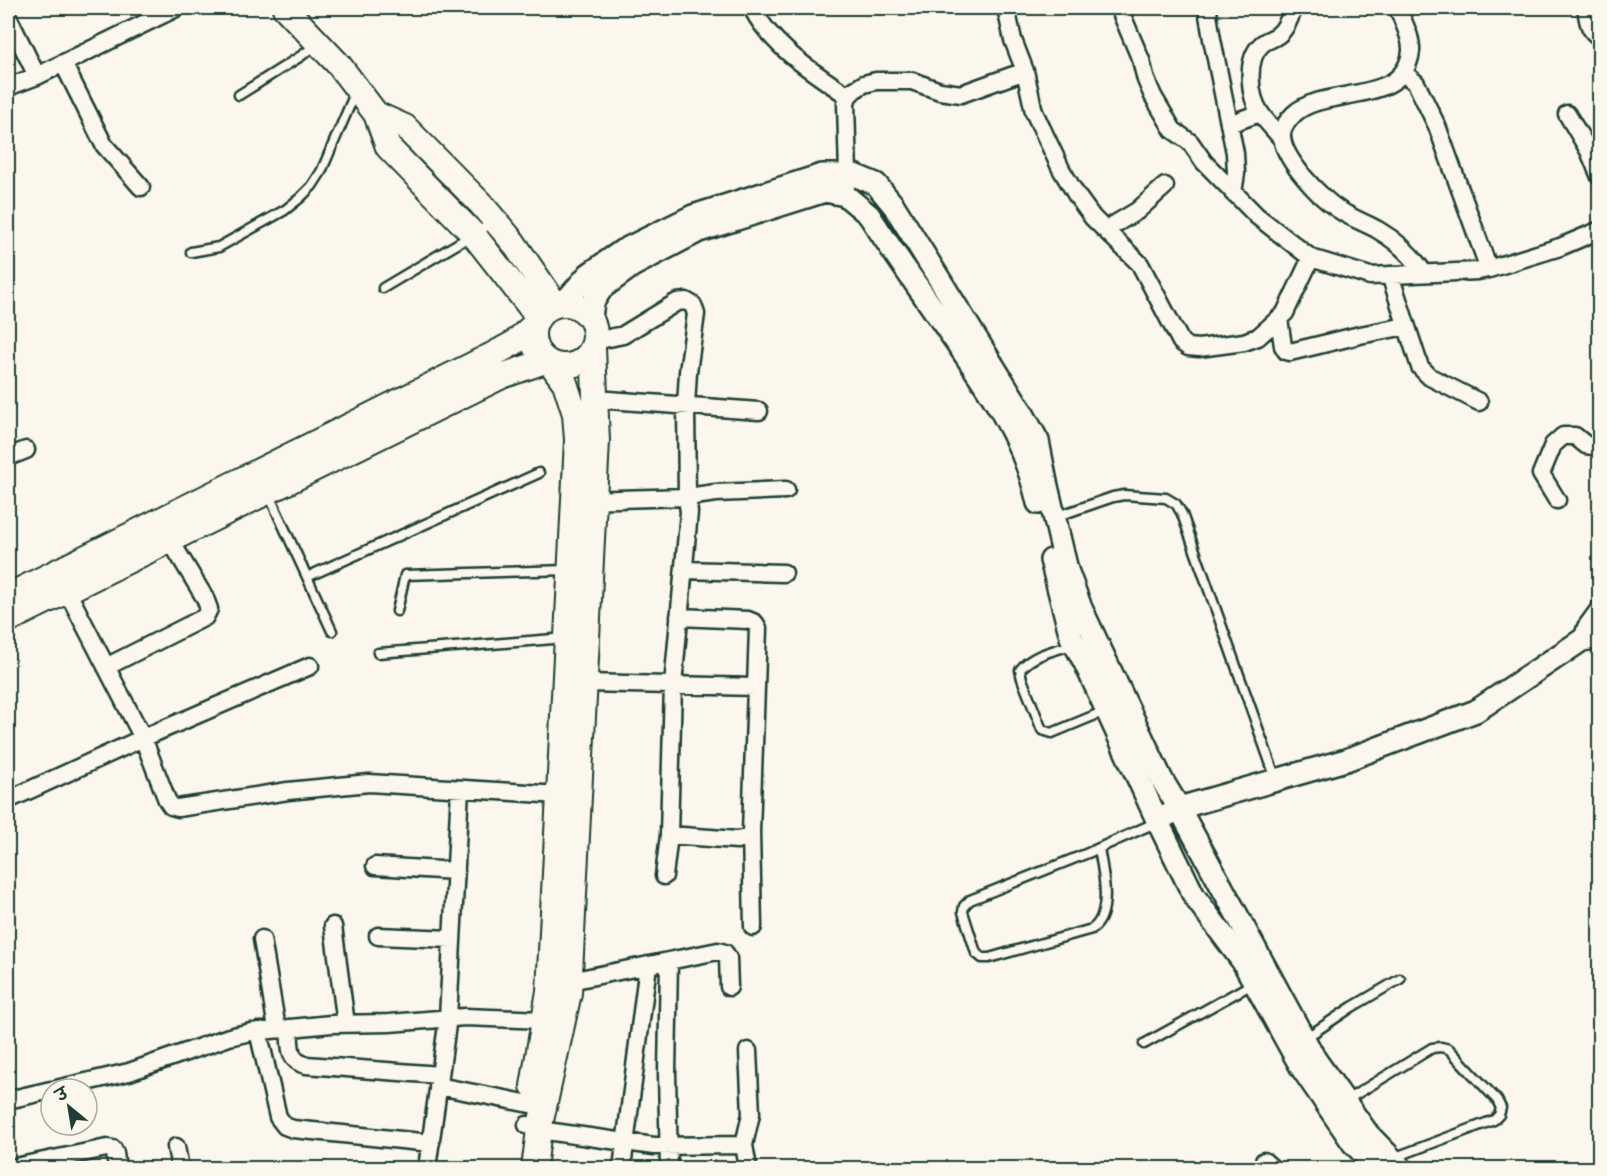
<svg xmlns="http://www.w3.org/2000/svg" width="1607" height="1176" font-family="'Patrick Hand','Playpen Sans Deva',sans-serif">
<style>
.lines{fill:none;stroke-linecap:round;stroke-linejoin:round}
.service-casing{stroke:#1f3d34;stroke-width:13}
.minor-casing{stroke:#1f3d34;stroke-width:21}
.tertiary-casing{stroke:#1f3d34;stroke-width:26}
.secondary-casing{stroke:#1f3d34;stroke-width:28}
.service{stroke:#fbf7ec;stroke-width:8}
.minor{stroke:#fbf7ec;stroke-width:16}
.tertiary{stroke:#fbf7ec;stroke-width:21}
.secondary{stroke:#fbf7ec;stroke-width:24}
</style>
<rect width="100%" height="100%" fill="#fbf7ec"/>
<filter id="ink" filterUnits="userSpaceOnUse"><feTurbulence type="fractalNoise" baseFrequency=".0167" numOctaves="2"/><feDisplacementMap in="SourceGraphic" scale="12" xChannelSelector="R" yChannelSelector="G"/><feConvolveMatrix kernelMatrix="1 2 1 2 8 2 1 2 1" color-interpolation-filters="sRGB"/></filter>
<g filter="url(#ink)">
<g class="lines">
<defs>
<path id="service" d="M239,95L301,56L316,45
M191,252L219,247L285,210L300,198L312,186L321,172L356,91
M383,288L494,222
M269,495L332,631
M1055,517L1113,497L1124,495L1166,498L1176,504L1182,514L1276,779
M307,577L539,473
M397,611L405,575L567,570
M1075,644C1057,650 1032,654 1020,670L1022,679L1042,730L1052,733L1105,711
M378,653L566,638
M1099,849C1103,870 1113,915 1092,929L989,958H982L976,953L963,912L964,906L970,900L1088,853L1157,822
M1304,1039L1352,1007L1400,979
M1144,1044L1254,983
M1345,1101L1432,1048L1441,1047L1449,1049L1497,1100L1501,1108L1499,1115L1494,1120L1393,1158"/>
<path id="minor" d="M752,8C773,48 812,71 848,96
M1006,8L1013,40L1025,71L1034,112L1061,169L1077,196L1093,218L1140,264L1181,342L1188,347L1199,348L1244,342L1258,337L1285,313L1311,258
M1119,8L1141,60L1146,80L1153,96L1173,130L1190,142L1204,162L1257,216L1311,258L1370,276L1478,271L1489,269L1560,247L1600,230
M1209,8L1208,15L1212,39L1235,153L1236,173L1233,193
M1398,8C1402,20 1412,37 1411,51C1405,107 1325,85 1294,114C1289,119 1283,126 1282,133C1280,157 1322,200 1341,211C1353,219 1366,223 1378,230C1397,241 1412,255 1424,273
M1586,8C1588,19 1588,31 1600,37
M8,17L37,76
M63,63L104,145L141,187
M1403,72L1416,83L1437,126L1489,269
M8,87L37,76L176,8
M1567,114L1589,151L1600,177
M1229,124L1260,113
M1282,139C1275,130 1267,123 1261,114C1249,97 1245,59 1262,44C1266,40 1273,39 1278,35C1286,29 1290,17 1294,8
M846,186L848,175L846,103L848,96L854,90L864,84L876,81H912L940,91L961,94L1025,71
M1105,230L1137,211L1165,186
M1390,275L1420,367L1430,377L1479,402
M1279,319L1283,346L1286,351L1290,352L1360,335L1406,326
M595,341L623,335L677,302L686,301L693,305L696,314L688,372L686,406L687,497L716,493L786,490
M595,399L759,411
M8,457L26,450
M584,500L687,497L689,512L673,685L669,835L664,876
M1557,500L1541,474L1553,445L1563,436H1575L1586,445L1600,447
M684,570L784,573
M67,591L143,738L167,800L171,806L178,808L288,791L369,783L559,795
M679,617L748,620L755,623L758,628L756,687
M1582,640L1586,627L1600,608
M106,667L205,617L209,609L205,598L170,540
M585,683L756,687L751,832L746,838L737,840L669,835
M8,800L143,738L310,666
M751,832L753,927
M375,866L456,871
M333,926L346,1024
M378,936L452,939
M262,939L277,1029
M570,981L718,951L725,953L728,958L729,987
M289,1028C291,1044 287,1061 306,1065L440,1075
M258,1031L278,1117L285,1126L293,1129L431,1143
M438,1086L530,1104
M56,1089L129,1072L229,1037L251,1032L331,1024L389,1023L465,1017L544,1020
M8,1100L51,1090
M527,1125L539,1130L654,1146L744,1145L748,1168
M744,1145L751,1114L748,1051
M176,1147L180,1168
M1264,1161L1272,1168
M10,1168L107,1148L113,1149L115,1153L117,1168
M427,1168L448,1018L460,789
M622,1168L648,965
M669,1168L667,1073L669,961"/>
<path id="tertiary" d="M563,304L589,274L622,251L693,216L822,175H854L876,184L894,206L1022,412L1038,441L1046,482L1067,570L1081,608L1162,780L1179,808L1315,1059L1368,1134L1401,1168
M591,318L593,302L602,288L632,266L699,231L825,191L845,195L869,215C894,254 921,291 947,329C985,383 1024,438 1038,503
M1051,560L1071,637L1085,663L1158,822L1194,896L1243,962L1301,1067L1353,1143L1378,1168
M1168,815L1179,808L1346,760L1476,711L1582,640L1596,638L1600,639"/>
<path id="secondary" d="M285,8L339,65L376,114L388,147L473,234L538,317
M376,114L405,127L481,204L513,242L556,305
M533 335a31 31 0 1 1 62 0a31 31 0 1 1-62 0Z
M8,596L494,354L514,343L535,324
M8,620L502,376L545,361
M533,1086L549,991L577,440L575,414L565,383L552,365
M534,1168L539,1130L569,993L597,441L593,348"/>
</defs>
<!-- service casing -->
<use href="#service" class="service-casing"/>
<!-- minor casing -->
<use href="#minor" class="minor-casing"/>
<!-- tertiary casing -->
<use href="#tertiary" class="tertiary-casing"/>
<!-- secondary casing -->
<use href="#secondary" class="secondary-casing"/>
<!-- service -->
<use href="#service" class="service"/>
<!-- minor -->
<use href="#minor" class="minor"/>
<!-- tertiary -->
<use href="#tertiary" class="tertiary"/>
<!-- secondary -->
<use href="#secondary" class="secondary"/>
</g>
</g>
<!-- margin -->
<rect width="1607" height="1176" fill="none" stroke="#fbf7ec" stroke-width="30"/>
<rect x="15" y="15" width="1577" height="1146" fill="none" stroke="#1f3d34" stroke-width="2" filter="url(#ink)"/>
<!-- north arrow -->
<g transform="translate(69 1107) rotate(330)"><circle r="28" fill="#fbf7ec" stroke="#a3ada2" stroke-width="1.5"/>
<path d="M0-4.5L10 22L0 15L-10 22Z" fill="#1f3d34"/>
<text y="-9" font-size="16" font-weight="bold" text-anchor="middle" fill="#1f3d34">उ</text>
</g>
</svg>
